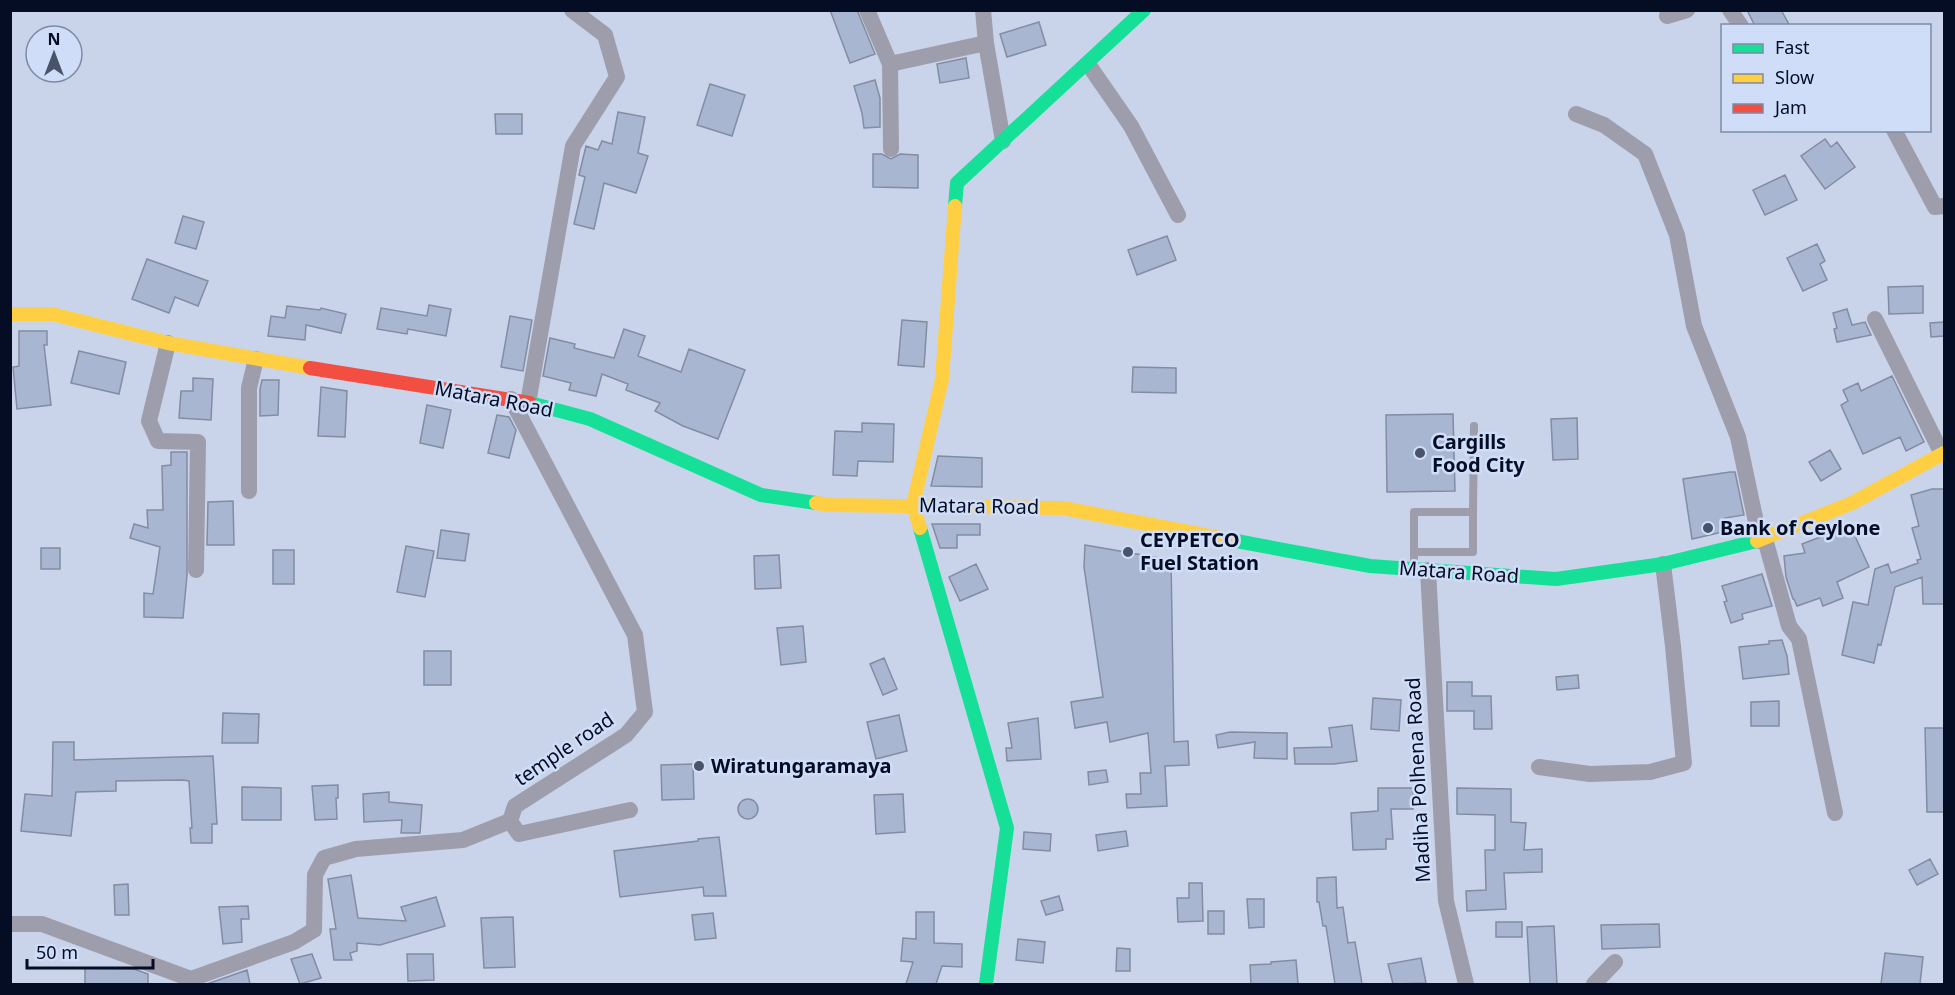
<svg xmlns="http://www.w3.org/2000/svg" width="1955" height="995" font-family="'Noto Sans',sans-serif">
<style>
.building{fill:#a9b6d2;stroke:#838ca1;stroke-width:1.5}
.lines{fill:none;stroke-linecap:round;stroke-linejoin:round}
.lane{stroke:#9e9dac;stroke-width:8}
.street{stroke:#9e9dac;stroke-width:16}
.fast{stroke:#16e098;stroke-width:14}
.slow{stroke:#ffcf43;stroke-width:14}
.jam{stroke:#f24e42;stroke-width:14}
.poi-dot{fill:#495369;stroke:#cfddf8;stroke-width:2}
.labels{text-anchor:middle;stroke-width:5;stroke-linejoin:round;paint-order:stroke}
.street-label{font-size:20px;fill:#040d24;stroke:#cfddf8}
.poi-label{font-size:20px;font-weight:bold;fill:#040d24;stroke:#cfddf8;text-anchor:start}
</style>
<rect width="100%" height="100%" fill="#c9d4ea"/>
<!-- building -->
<path class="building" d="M830,10H857L875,54L850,63Z
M1747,10H1781L1790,26H1755Z
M1039,22L1046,45L1007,57L1000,34Z
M966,58L969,78L940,83L937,64Z
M875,80L880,98V127L864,128L862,113L854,86Z
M710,84L745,95L732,136L697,125Z
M618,112L645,117L638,153L648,156L636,193L604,183L594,229L574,224L585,177L579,175L586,146L598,150L602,141L612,144Z
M495,114H522V134H496Z
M1825,139L1831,147L1837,142L1855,167L1825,189L1801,156Z
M873,154H882L891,159L900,154L918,155V188L873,187Z
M1785,175L1797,200L1765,215L1753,190Z
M183,216L204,222L196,249L175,243Z
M1167,236L1176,260L1137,275L1128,250Z
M1817,244L1825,261L1820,264L1827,280L1803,291L1787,258Z
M147,259L208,281L198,306L175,297L169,313L132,299Z
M1923,286V313L1889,314L1888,287Z
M429,305L451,309L446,336L408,329L407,334L377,329L381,308L427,316Z
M287,306L320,310L321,308L346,314L341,333L306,325L305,340L268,336L271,316L285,318Z
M1847,309L1852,325L1865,322L1871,335L1837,342L1834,329L1837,328L1833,313Z
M510,316L532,320L523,371L501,367Z
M902,320L927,322L924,367L898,365Z
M1944,322V336L1931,337L1930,323Z
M624,329L645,336L638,356L681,372L689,349L745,370L718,439L683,426L655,411L660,403L626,390L628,384L602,374L596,396L569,390L571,383L543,376L550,338L575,344L574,348L614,358Z
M19,331H47V345H44L51,405L17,409L13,367L19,366Z
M79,351L126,362L119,394L71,383Z
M1133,367L1176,368V393L1132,392Z
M1892,376L1924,442L1906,451L1900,437L1863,454L1841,405L1848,401L1843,390L1858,383L1861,391Z
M193,378L213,379L211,420L179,418L181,391H193Z
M262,380H279L278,415L260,416V389Z
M321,387L347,391L345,437L318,436Z
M427,405L451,410L443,448L420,443Z
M1453,414L1455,491L1387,492L1386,415Z
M497,415L509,417L516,430L509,458L488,453Z
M1577,418L1578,459L1553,460L1551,419Z
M862,423L894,424L893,462L858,461L857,476L833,475L835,431L862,432Z
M1830,450L1841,469L1821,481L1809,462Z
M171,452H187V575L183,618L144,617V593L153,594L160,547L130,538L134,524L148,528L147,510H163L162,466L171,465Z
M938,456L982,458V487L931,486Z
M1730,472H1735L1744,515L1725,518L1727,531L1692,539L1683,479Z
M1932,489H1944V604H1923L1922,577L1895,587L1881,645L1878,644L1874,663L1842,655L1853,602L1868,605L1875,569L1888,564L1891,573L1918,563L1917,560L1921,559L1912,528L1919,526L1911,495Z
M233,501L234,545H207L208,502Z
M1849,523L1869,567L1837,582L1843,598L1823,606L1820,598L1797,606L1794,599H1793L1786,577L1784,556L1805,553L1802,544L1831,533L1830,531Z
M932,524H980V535H957V548H940Z
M441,530L469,534L465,561L437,558Z
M1085,545L1171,560L1174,742L1188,741L1189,765L1165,766L1167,806L1127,808L1126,794H1141L1140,773H1151L1148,733L1110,742L1107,722L1075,728L1071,702L1103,697L1084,567Z
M406,546L434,551L425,597L397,592Z
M41,548H60V569H41Z
M273,550H294V584H273Z
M779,555L781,588L755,589L754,556Z
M976,564L988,589L960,601L949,577Z
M1762,574L1772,606L1742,614L1743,619L1731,623L1724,602L1727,601L1722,586Z
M803,626L806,662L781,665L777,628Z
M1782,640L1787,656L1789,674L1743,679L1739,647L1769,644V641Z
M424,651H451V685H424Z
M884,658L897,689L883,695L870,664Z
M1578,675L1579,688L1557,690L1556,677Z
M1447,682H1472V696H1491L1492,729H1474V711H1447Z
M1373,698L1401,700L1399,731L1371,729Z
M1779,701V726H1751V702Z
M223,713L259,714L258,743H222Z
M899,715L907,751L876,759L867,722Z
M1038,718L1041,759L1007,761L1006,748H1012L1008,723Z
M1352,725L1357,761L1334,764H1295L1294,748L1332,747L1329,728Z
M1925,728H1944V812H1927Z
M1230,732L1287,733V759L1254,758L1255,742L1218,748L1216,735Z
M53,742H74V760L213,756L217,824H212V843H191L190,828H192L189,781L183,780L116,781V791L76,792L71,836L21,831L25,794L52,796Z
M693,764L694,799L662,800L661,765Z
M1106,770L1108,782L1089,785L1088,772Z
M338,785V798H336L337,819L315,820L312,786Z
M242,787L281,788V820H242Z
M1378,788H1413V809H1391L1393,839H1386V849L1353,850L1351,813L1378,811Z
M1457,788L1511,789V822L1526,823L1524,850L1542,849V872L1504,873L1506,909L1467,911L1466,891L1486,890L1485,850H1495V815L1457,814Z
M389,792V802L422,805L420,833H401L402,820L364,822L363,794Z
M903,794L905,832L876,834L874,795Z
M738 809a10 10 0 1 1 20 0a10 10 0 1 1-20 0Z
M1126,831L1128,846L1098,851L1096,835Z
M1024,832L1051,834L1050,851L1023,849Z
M719,837L726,896H704L703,887L620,897L614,851L698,841V839Z
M1930,859L1938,874L1917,885L1909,870Z
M351,875L358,918L406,921L401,907L436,897L445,926L380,945L357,943V951L350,953L352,960H334L330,929H336L328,879Z
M1336,877L1337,908L1343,907L1348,943L1355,942L1362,984H1335L1326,926H1323L1319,902H1317V878Z
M1189,883H1202L1203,921L1178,922L1177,898H1189Z
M128,884L129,915H115L114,885Z
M1059,896L1063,910L1046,915L1041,901Z
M1247,899H1264V927L1249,928Z
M248,906L249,919H241L242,942L223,944L219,907Z
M1208,911H1224V934H1208Z
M916,912H934V943L962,944V967L942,966L936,984H906L913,962L901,961L903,938L916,939Z
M713,913L716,938L695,940L692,915Z
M513,917L515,967L484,968L481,918Z
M1496,922H1522V937H1496Z
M1659,924L1660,947L1602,949L1601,925Z
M1554,926L1557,984H1530L1527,927Z
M1018,939L1045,942L1043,963L1016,960Z
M1117,948L1130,949V971H1116Z
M1885,953L1923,957L1920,984H1881Z
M312,954L321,978L300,984L291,959Z
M407,954H433L434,980L408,981Z
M1421,958L1426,983L1393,984L1388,964Z
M1296,960L1298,984H1251L1250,965L1271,964V962Z
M85,968L134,969L148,974V984H85Z
M247,970L250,984H207Z"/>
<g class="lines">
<!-- lane -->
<path class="lane" d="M1473,512L1474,426
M1414,552H1473V512H1414V563"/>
<!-- street -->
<path class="street" d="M867,10L890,64L986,43
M983,10L986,43L1003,141
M1730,10L1741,26
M1667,16L1687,10
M890,64L891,149
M1088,64L1131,126L1178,215
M1576,114L1604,125L1645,154L1677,235L1694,326L1738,437L1760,541
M1894,130L1935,207L1944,206
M1875,319L1942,454
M168,343L149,421L158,441L198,442L196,570
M511,399L635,635L645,712L626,735L515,806L510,821L519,834L630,810
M528,403L573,146L617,77L605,35L572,10
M249,491V388L256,359
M1765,539L1789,626L1799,639L1835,813
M1428,570L1446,901L1466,984
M1539,767L1590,774L1650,772L1684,763L1673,646L1663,564
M10,924H42L191,979L294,942L314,930L315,875L324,858L356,849L463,840L510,821
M1594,984L1615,962"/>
<!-- fast -->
<path class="fast" d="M955,206L957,183L1144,10
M530,403L590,419L761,495L816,503
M920,528L1007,828L986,984
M1231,540L1370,566L1556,579L1663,564L1757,541"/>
<!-- slow -->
<path class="slow" d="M10,314H52L168,343L310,368
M816,503L830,505L1063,508L1231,540
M920,528L913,505L942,379L955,206
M1757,541L1852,503L1944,453"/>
<!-- jam -->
<path class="jam" d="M310,368L530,403"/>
</g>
<!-- markers -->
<g class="poi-dot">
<circle cx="1420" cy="453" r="6"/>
<circle cx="1708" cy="528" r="6"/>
<circle cx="1128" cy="552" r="6"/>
<circle cx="699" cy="766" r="6"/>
</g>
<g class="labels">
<!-- street labels -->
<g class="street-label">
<text transform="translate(494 399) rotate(11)" y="7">Matara Road</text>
<text transform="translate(979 506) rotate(1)" y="7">Matara Road</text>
<text transform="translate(1459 572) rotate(4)" y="7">Matara Road</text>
<text transform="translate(564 749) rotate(-34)" y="7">temple road</text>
<text transform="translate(1418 780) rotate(-93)" y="7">Madiha Polhena Road</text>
</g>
<!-- poi labels -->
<g class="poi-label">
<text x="1432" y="449">Cargills<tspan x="1432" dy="23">Food City</tspan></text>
<text x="1720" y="535">Bank of Ceylone</text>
<text x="1140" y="547">CEYPETCO<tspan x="1140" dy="23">Fuel Station</tspan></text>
<text x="711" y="773">Wiratungaramaya</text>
</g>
</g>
<!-- border -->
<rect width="1955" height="995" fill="none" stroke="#040d24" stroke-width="24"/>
<!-- legend -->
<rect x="1721" y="24" width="210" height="108" fill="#cfddf8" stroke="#7e8aa3" stroke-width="1.5"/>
<rect x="1733" y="44" width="30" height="9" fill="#16e098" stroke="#7e8aa3" stroke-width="1.5"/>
<text x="1775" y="54" font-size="18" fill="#040d24">Fast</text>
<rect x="1733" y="74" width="30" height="9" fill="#ffcf43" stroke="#7e8aa3" stroke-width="1.5"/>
<text x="1775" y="84" font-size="18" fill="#040d24">Slow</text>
<rect x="1733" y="104" width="30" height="9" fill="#f24e42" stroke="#7e8aa3" stroke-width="1.5"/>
<text x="1775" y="114" font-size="18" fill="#040d24">Jam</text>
<!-- north arrow -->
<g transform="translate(54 54)"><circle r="28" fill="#cfddf8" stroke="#7e8aa3" stroke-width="1.5"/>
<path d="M0-4.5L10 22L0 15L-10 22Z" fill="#495369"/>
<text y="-9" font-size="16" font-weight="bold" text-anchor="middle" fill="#040d24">N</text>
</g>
<!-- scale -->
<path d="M27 959v9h126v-9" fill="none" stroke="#040d24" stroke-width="3"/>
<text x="36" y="959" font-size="18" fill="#040d24" stroke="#cfddf8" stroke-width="4.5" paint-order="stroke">50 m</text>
</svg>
